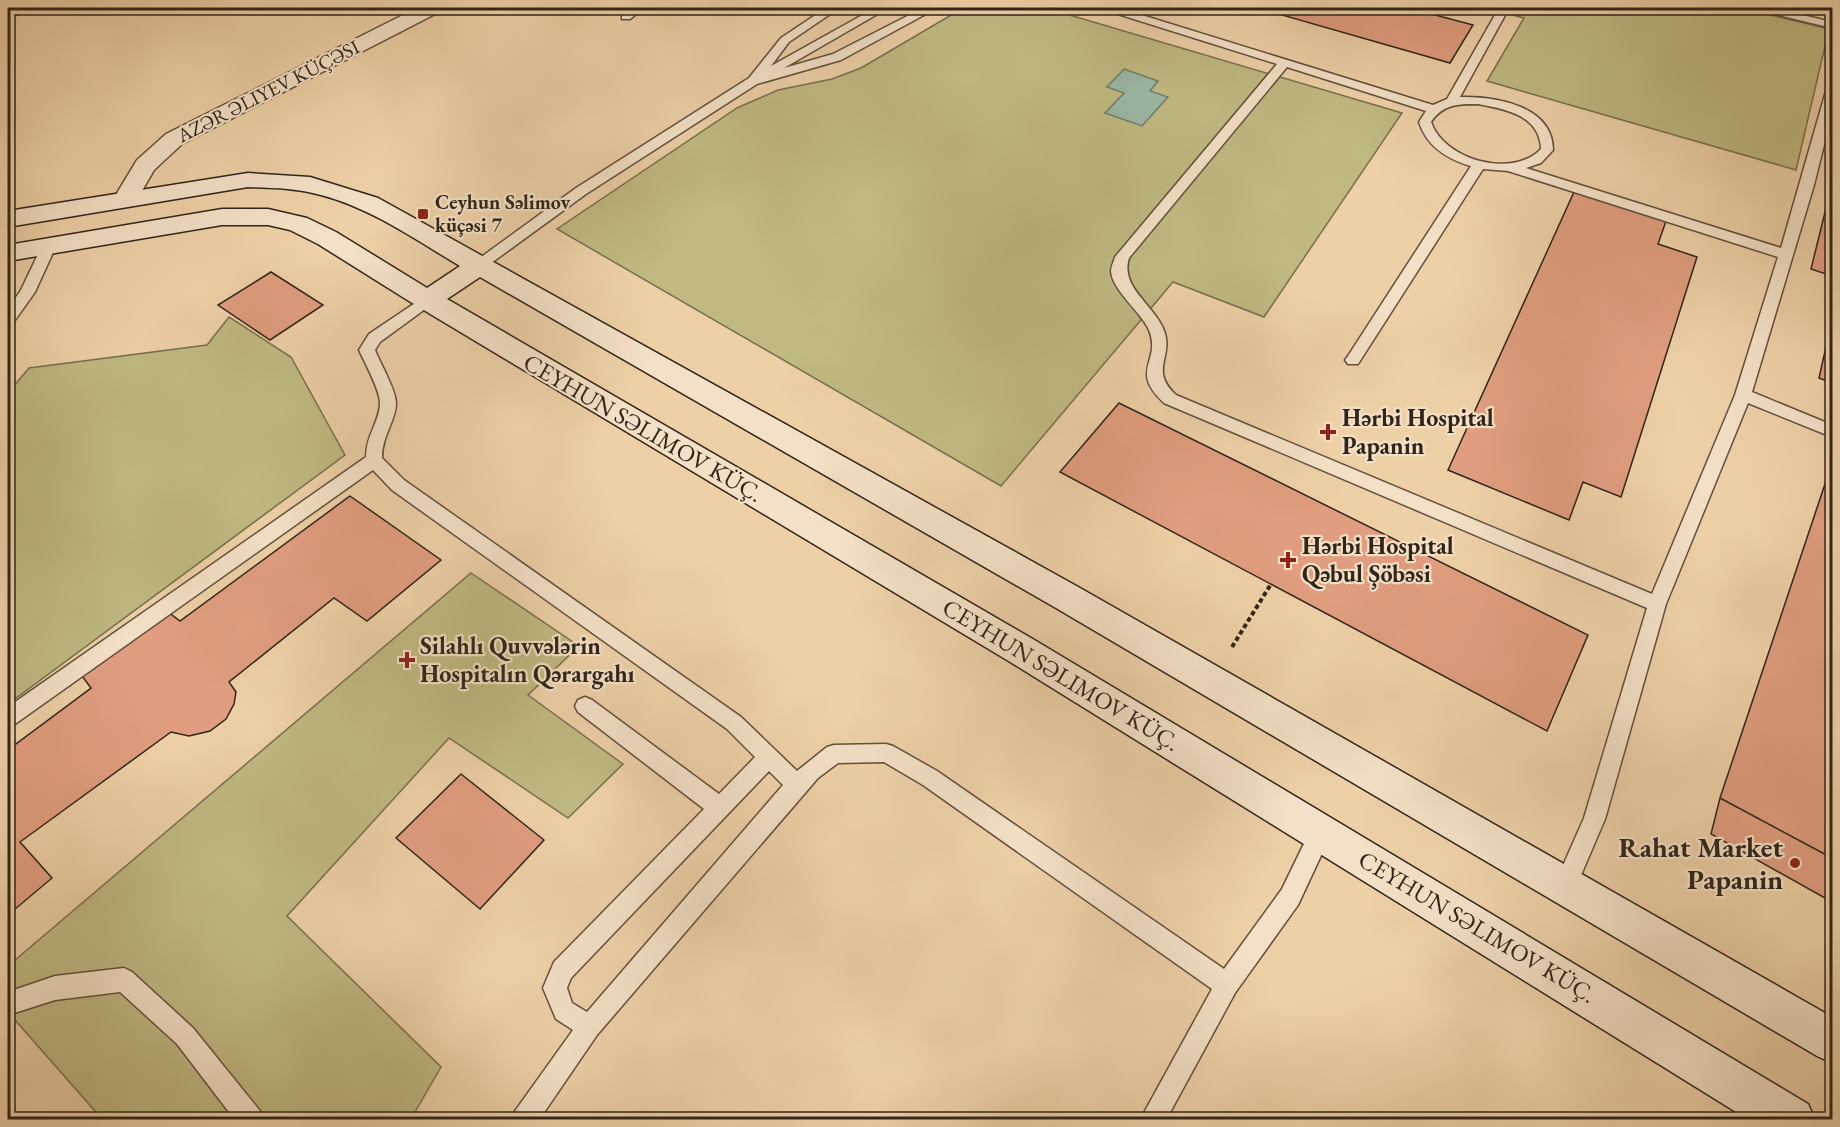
<svg xmlns="http://www.w3.org/2000/svg" width="1840" height="1127" font-family="'EB Garamond',serif">
<style>
.green{fill:#c0b982;stroke:#786f4e;stroke-width:1.5}
.water{fill:#9ab7a5;stroke:#707d6d;stroke-width:1.5}
.building{fill:#e09d7f;stroke:#30251a;stroke-width:1.5}
.lines{fill:none;stroke-linecap:round;stroke-linejoin:round}
.service-casing{stroke:#60503d;stroke-width:3}
.minor-casing{stroke:#60503d;stroke-width:3}
.secondary-casing{stroke:#30251a;stroke-width:3}
.path{stroke:#30251a;stroke-width:4;stroke-dasharray:4.5 3;stroke-linecap:butt}
.service{fill:#f4e0c6;fill-rule:evenodd}
.minor{fill:#f4e0c6;fill-rule:evenodd}
.secondary{fill:#f4e0c6;fill-rule:evenodd}
.poi-dot{fill:#8f2418;stroke:#f4e0c6;stroke-width:2}
.labels{text-anchor:middle;stroke-width:4.5;stroke-linejoin:round;paint-order:stroke}
.far-street-label{font-size:20px;fill:#30251a;stroke:#f4e0c6}
.far-poi-label{font-size:20px;font-weight:bold;fill:#30251a;stroke:#f4e0c6;text-anchor:start}
.poi-label{font-size:24px;font-weight:bold;fill:#30251a;stroke:#f4e0c6;text-anchor:start}
.street-label{font-size:24px;fill:#30251a;stroke:#f4e0c6}
.near-poi-label{font-size:28px;font-weight:bold;fill:#30251a;stroke:#f4e0c6;text-anchor:end}
</style>
<rect width="100%" height="100%" fill="#eed0a7"/>
<filter id="stains"><feTurbulence type="fractalNoise" baseFrequency=".00333" numOctaves="4"/><feColorMatrix values="0 0 0 0 .2 0 0 0 0 .09 0 0 0 0 .02 0 0 0 .5 -.17"/></filter>
<radialGradient id="worn" r=".72"><stop offset=".6" stop-color="#630" stop-opacity="0"/><stop offset="1" stop-color="#630" stop-opacity=".3"/></radialGradient>
<!-- green -->
<path class="green" d="M963,8H1046L1402,113L1264,317L1173,282L1001,486L557,229L737,108L778,90L832,79L861,68Z
M1485,8H1741L1829,29L1796,170L1487,81L1524,18Z
M229,317L291,357L345,455L8,704V393L29,368L207,345Z
M471,573L579,646L528,695L623,764L568,818L449,738L287,916L441,1067L411,1119H102L8,1012V966Z"/>
<!-- water -->
<path class="water" d="M1124,69L1158,81L1150,91L1168,97L1142,126L1105,113L1124,93L1107,87Z"/>
<!-- building -->
<path class="building" d="M8,8H42L40,12L8,16Z
M1258,8H1409L1473,25L1450,63Z
M1574,192L1666,221L1658,244L1697,257L1621,497L1583,482L1569,520L1448,470Z
M1828,200L1832,201V276L1811,269Z
M271,272L323,305L270,340L218,305Z
M1832,320V383L1819,378Z
M1119,403L1588,635L1547,731L1060,472Z
M1832,463V858L1720,798Z
M350,496L441,560L367,621L334,598L229,682L236,692L234,704L226,719L210,731L189,736L171,732L20,842L52,878L8,915V750L91,688L82,676L168,612L180,621Z
M461,774L544,840L480,909L396,838Z
M1720,798L1832,858V902L1711,834Z"/>
<g class="lines">
<defs>
<path id="service" d="M632,8H644L630,19H622V15Z
M826,8H839L789,42L771,66L875,8H888L784,68L833,54L923,8H937L841,60L757,84L586,194L483,269H473L471,266L473,263L576,188L749,78L781,38Z
M1104,8H1119L1433,105L1447,99L1499,8H1509L1460,97C1496,96 1553,106 1553,150L1541,163L1526,168L1781,248L1826,91L1832,87V113L1814,185L1752,392L1832,425V437L1748,403L1666,604L1605,819L1573,894L1565,897L1557,894L1554,886L1584,818L1647,608L1164,403C1128,369 1162,363 1149,330C1141,312 1112,290 1111,271C1111,267 1114,261 1115,257L1277,64L1105,10ZM1287,67L1426,111L1419,122C1427,147 1447,159 1471,166L1348,356L1345,360L1348,364H1358L1483,169L1508,171L1778,257L1735,395L1652,594L1176,395C1147,368 1177,356 1162,326C1151,303 1120,286 1129,258ZM1478,104C1505,109 1540,115 1541,149C1512,179 1444,160 1431,122C1443,104 1458,104 1478,104Z
M1755,8H1773L1832,22V28L1757,10Z
M49,241L56,246L35,292L13,323L8,324V309L21,290L42,246Z
M427,295L434,300L432,304L380,342L375,350C380,363 396,390 396,403C396,421 382,435 382,458L404,480L741,717L797,771L827,747L834,745L886,744L893,746L937,771L1224,969L1282,889L1313,825L1321,822L1329,825L1332,832L1298,905L1235,993L1166,1120H1140L1212,989L923,785L884,762L838,763L818,778L597,1035L539,1120H512L515,1111L573,1030L556,1019L543,988L554,962L704,809L578,712L575,706L578,700L585,697L592,700L719,794L755,757L727,729L392,490L373,470L15,724L8,727V707L366,457C366,435 380,421 380,403C380,390 365,363 359,350L369,334ZM769,771L783,785L587,1012L572,1003L567,988L571,978Z
M124,968L132,972L193,1028L260,1111L263,1120H235L177,1044L120,992L55,1000L8,1015V992L55,976Z"/>
<path id="minor" d="M417,8H442L439,12L182,144L154,170L135,203L126,206L117,203L114,198L137,160L166,134Z"/>
<path id="secondary" d="M248,173L310,177L378,198L1080,588L1832,1017V1063L1817,1056L1056,608L480,277L447,299L1031,638L1808,1104L1815,1120H1749L1007,660L417,306L318,244L290,230L268,225H222L8,261V245L222,209H268L307,218L336,232L427,288L460,266C416,240 371,208 321,195C297,188 272,188 248,187L8,227V211Z"/>
</defs>
<!-- service casing -->
<use href="#service" class="service-casing"/>
<!-- minor casing -->
<use href="#minor" class="minor-casing"/>
<!-- secondary casing -->
<use href="#secondary" class="secondary-casing"/>
<!-- path -->
<path class="path" d="M1232,647L1271,584"/>
<!-- service -->
<use href="#service" class="service"/>
<!-- minor -->
<use href="#minor" class="minor"/>
<!-- secondary -->
<use href="#secondary" class="secondary"/>
</g>
<!-- markers -->
<g class="poi-dot">
<rect x="417" y="208" width="12" height="12" rx="3"/>
<path d="M1325 423h6v6h6v6h-6v6h-6v-6h-6v-6h6z"/>
<path d="M1285 551h6v6h6v6h-6v6h-6v-6h-6v-6h6z"/>
<path d="M404 651h6v6h6v6h-6v6h-6v-6h-6v-6h6z"/>
<circle cx="1795" cy="863" r="6"/>
</g>
<g class="labels">
<!-- far-street labels -->
<g class="far-street-label">
<text transform="translate(268 91) rotate(-27)" y="7">AZƏR ƏLIYEV KÜÇƏSI</text>
</g>
<!-- far-poi labels -->
<g class="far-poi-label">
<text x="435" y="209">Ceyhun Səlimov<tspan x="435" dy="23">küçəsi 7</tspan></text>
</g>
<!-- poi labels -->
<g class="poi-label">
<text x="1342" y="426">Hərbi Hospital<tspan x="1342" dy="28">Papanin</tspan></text>
<text x="1302" y="554">Hərbi Hospital<tspan x="1302" dy="28">Qəbul Şöbəsi</tspan></text>
<text x="420" y="654">Silahlı Quvvələrin<tspan x="420" dy="28">Hospitalın Qərargahı</tspan></text>
</g>
<!-- street labels -->
<g class="street-label">
<text transform="translate(643 428) rotate(30)" y="8">CEYHUN SƏLIMOV KÜÇ.</text>
<text transform="translate(1061 675) rotate(31)" y="8">CEYHUN SƏLIMOV KÜÇ.</text>
<text transform="translate(1477 927) rotate(31)" y="8">CEYHUN SƏLIMOV KÜÇ.</text>
</g>
<!-- near-poi labels -->
<g class="near-poi-label">
<text x="1783" y="857">Rahat Market<tspan x="1783" dy="32">Papanin</tspan></text>
</g>
</g>
<!-- margin -->
<rect width="1840" height="1127" fill="none" stroke="#eed0a7" stroke-width="30"/>
<rect x="9" y="9" width="1822" height="1109" fill="none" stroke="#30251a" stroke-width="3"/>
<rect x="15" y="15" width="1810" height="1097" fill="none" stroke="#30251a" stroke-width="1.5"/>
<rect width="100%" height="100%" filter="url(#stains)"/>
<rect width="100%" height="100%" fill="url(#worn)"/>
</svg>
